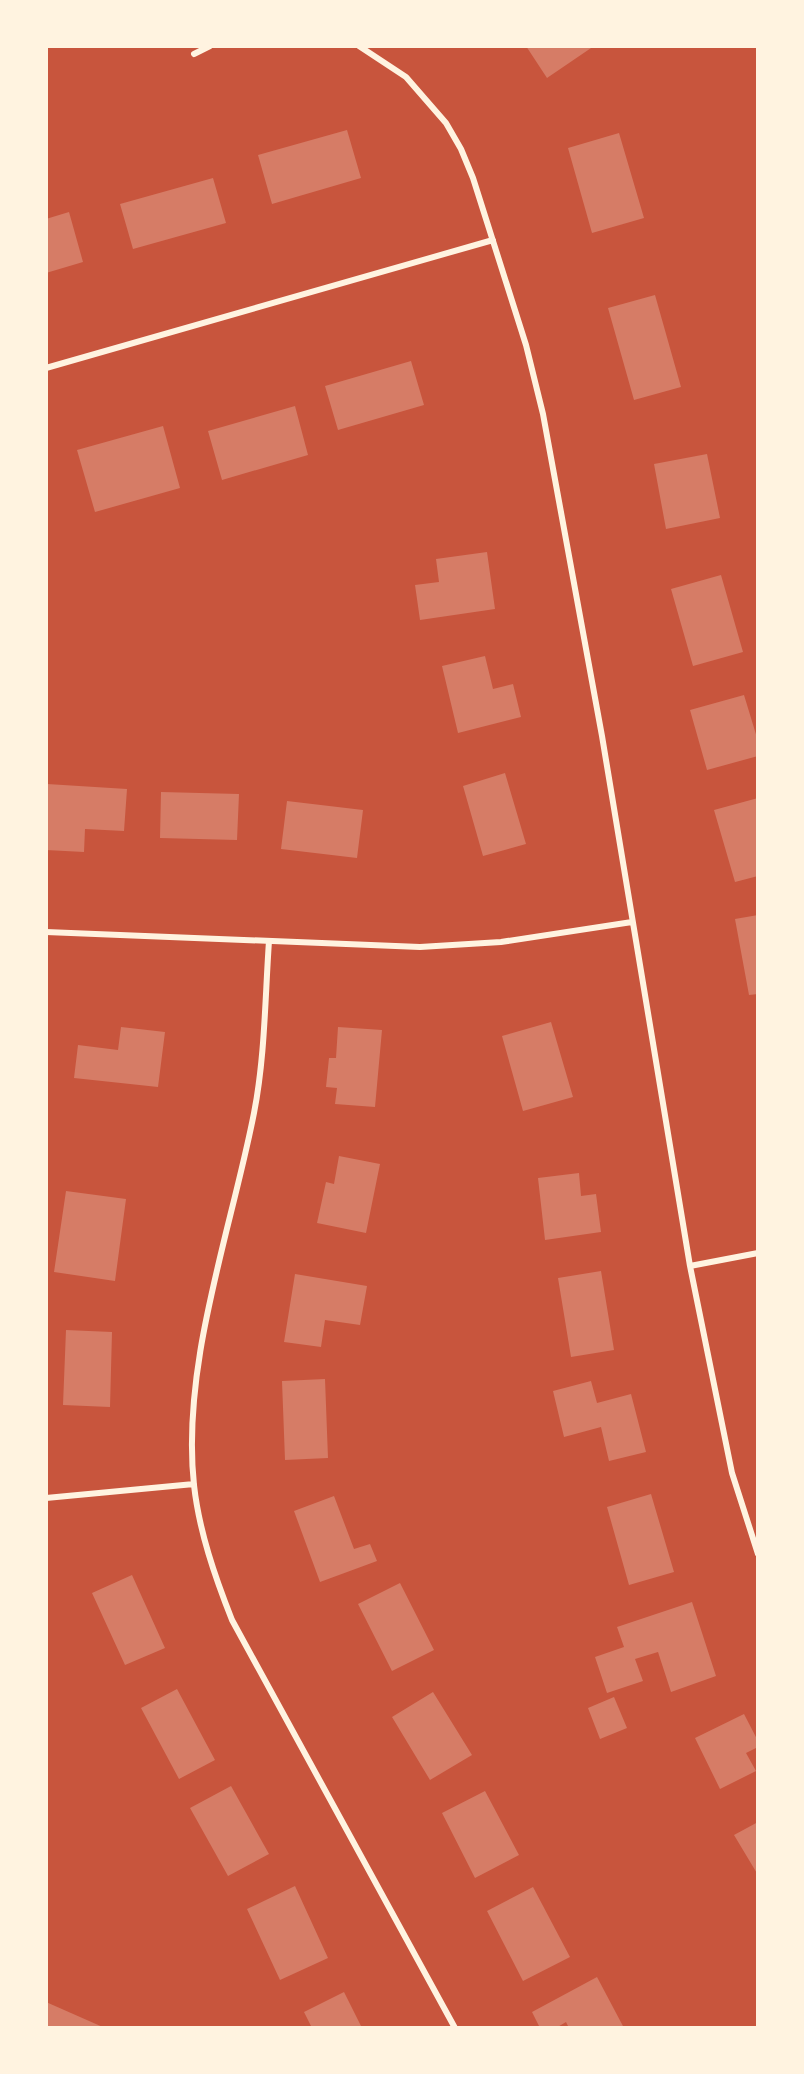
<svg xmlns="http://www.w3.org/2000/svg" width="804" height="2074" font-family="'PT Sans',sans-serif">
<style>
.building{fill:#d67c66}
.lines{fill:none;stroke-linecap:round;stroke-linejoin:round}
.minor{stroke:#fff3e0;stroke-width:6}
</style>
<rect width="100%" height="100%" fill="#c8553d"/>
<!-- building -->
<path class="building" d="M526,46H594L547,78Z
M347,130L361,178L272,204L258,155Z
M619,133L644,218L592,233L568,148Z
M213,178L226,223L133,249L120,204Z
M69,212L83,262L46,273V219Z
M655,295L681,387L634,400L608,308Z
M411,361L424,405L338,430L325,386Z
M295,406L308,455L222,480L208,431Z
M163,426L180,488L95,512L77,450Z
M707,454L720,518L666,529L654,464Z
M487,552L495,609L420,620L415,585L439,582L436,559Z
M721,575L743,652L693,666L671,589Z
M485,656L493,689L513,684L521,717L458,733L442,666Z
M744,695L758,741V756L707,770L690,710Z
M505,773L526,844L483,856L463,786Z
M47,784L127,789L124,831L85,829L84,852L46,850Z
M161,792L239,794L237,840L160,838Z
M758,798V876L735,882L714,810Z
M287,801L363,810L357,858L281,849Z
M758,915V994L749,995L735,919Z
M551,1022L573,1097L523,1111L502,1036Z
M121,1027L165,1032L158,1087L74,1078L78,1045L118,1050Z
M338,1027L382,1030L375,1107L335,1104L337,1088L326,1087L329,1058H336Z
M339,1156L380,1164L366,1233L317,1223L326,1182L334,1184Z
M579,1173L581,1196L596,1194L601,1232L545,1240L538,1178Z
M66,1191L126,1199L115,1281L54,1272Z
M601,1271L614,1350L571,1357L558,1278Z
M295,1274L367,1286L360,1325L325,1320L321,1347L284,1342Z
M66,1330L112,1332L110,1407L63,1405Z
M325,1379L328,1458L285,1460L282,1381Z
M591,1381L597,1403L631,1394L646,1452L609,1461L601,1427L564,1437L553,1391Z
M651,1494L674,1572L629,1585L607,1507Z
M334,1496L354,1549L370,1544L377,1561L320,1582L294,1511Z
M132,1575L165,1648L125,1665L92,1593Z
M400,1583L434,1650L392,1671L358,1604Z
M692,1602L716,1676L671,1692L658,1652L635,1659L643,1681L607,1693L595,1657L624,1647L617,1627Z
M177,1689L215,1760L179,1779L141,1708Z
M433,1692L472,1755L430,1780L392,1717Z
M614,1697L627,1728L600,1739L588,1708Z
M744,1714L758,1741V1747L746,1753L756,1771L720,1789L695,1738Z
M231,1786L269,1854L228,1876L190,1808Z
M485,1791L519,1855L475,1878L442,1813Z
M758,1822V1875L734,1835Z
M295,1886L328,1958L280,1980L247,1909Z
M533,1887L570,1957L523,1981L487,1911Z
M597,1977L624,2028H569L566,2022L556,2028H540L532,2012Z
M344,1992L362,2028H312L304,2012Z
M46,2002L105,2028H46Z"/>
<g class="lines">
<!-- minor -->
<path class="minor" d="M359,46L406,77L446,123L461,149L473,178L526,345L543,414L602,736L690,1266L732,1473L758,1554
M194,54L210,46
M46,368L493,240
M46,932L420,947L501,942L632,922
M269,941C265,998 265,1057 254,1113C231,1231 181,1365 194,1485C199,1531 215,1577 232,1620L455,2028
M690,1266L758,1253
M46,1498L194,1484"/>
</g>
<!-- border -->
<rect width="804" height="2074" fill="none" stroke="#fff3e0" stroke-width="96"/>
</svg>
